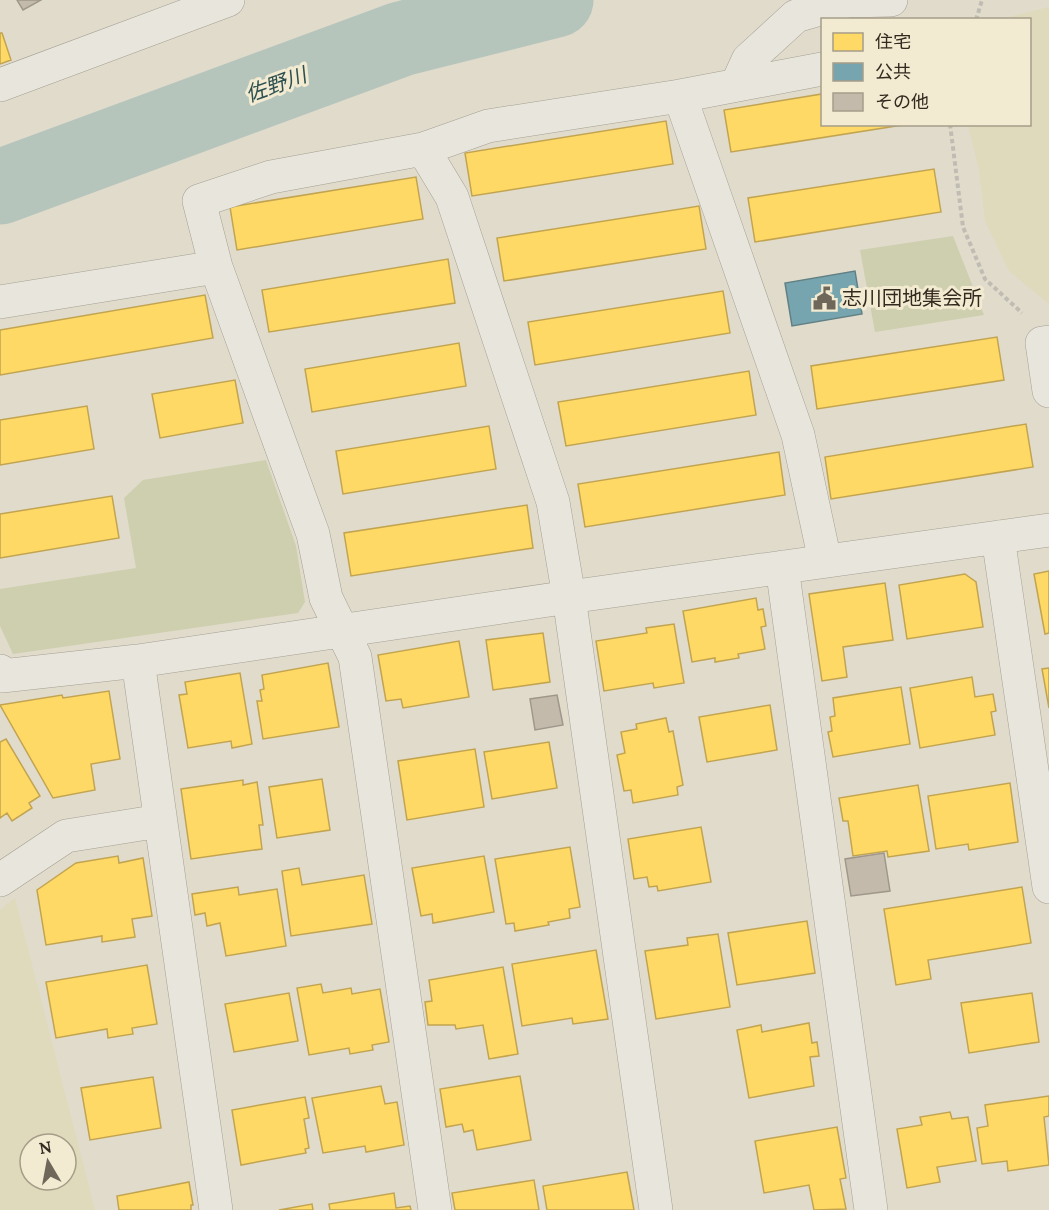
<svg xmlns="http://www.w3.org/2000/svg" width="1049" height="1210" font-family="Lora,'Noto Sans JP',serif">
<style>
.farmland{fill:#dfdabc;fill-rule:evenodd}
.green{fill:#cecfae}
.homes{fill:#ffd966;stroke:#c2a450;stroke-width:1.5}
.public{fill:#76a5af;stroke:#628084;stroke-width:1.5}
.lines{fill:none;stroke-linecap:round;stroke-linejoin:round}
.river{stroke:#b6c5bc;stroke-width:75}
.building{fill:#c3baac;stroke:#a0978b;stroke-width:1.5}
.street-casing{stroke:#a5a094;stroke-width:34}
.path{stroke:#c1bcb3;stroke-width:4;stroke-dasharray:4.5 3;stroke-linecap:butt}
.street{stroke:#e8e5dc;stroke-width:33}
.labels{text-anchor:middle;stroke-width:6;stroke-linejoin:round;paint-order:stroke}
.poi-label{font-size:20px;fill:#33291e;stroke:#f2ead1;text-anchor:start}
.water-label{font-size:21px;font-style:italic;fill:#2e5150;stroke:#f2ead1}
</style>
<rect width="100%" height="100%" fill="#e0dbcb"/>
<!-- farmland -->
<path class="farmland" d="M1049,7V304L1009,271L985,221L979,170L968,125L1030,124V20L1001,19Z
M15,898L95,1210H0V910ZM30,1144H66V1180H30Z"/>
<!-- green -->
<path class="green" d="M953,236L984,315L875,332L860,250Z
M266,460L296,546L305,602L298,613L13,654L0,626V589L136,568L124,498L143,480Z"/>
<!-- homes -->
<path class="homes" d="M0,33H2L11,60L0,64Z
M822,94V124H909L731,152L724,110Z
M666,121L673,164L472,196L465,153Z
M934,169L941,212L755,242L748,198Z
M416,177L423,219L237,250L230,207Z
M699,206L706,249L504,281L497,238Z
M448,259L455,303L269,332L262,290Z
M723,291L730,333L535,365L528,322Z
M205,295L213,338L0,375V330Z
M997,337L1004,380L817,409L811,366Z
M459,343L466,386L312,412L305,369Z
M749,371L756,415L566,446L558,402Z
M235,380L243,423L160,438L152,394Z
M87,406L94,449L0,465V420Z
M1026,424L1033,467L831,499L825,457Z
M489,426L496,469L343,494L336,451Z
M779,452L785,495L585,527L578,484Z
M112,496L119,538L0,558V514Z
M527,505L533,548L351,576L344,533Z
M1049,571V633L1045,634L1034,574Z
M965,574L976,582L983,627L907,639L899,585Z
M885,583L893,640L843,647L847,677L822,681L809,594Z
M756,598L758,610L763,609L766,626L761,627L765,649L738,654L739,658L715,662V658L692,662L683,611Z
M674,624L684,683L654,688L653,683L604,691L596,641L647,633L646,628Z
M543,633L550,682L493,690L486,640Z
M459,641L469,697L403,708L401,699L386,701L378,655Z
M328,663L339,727L263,739L257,701H262L260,690L264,689L262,675Z
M1049,668V708L1042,669Z
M240,673L252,744L232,748L231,741L188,748L179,695L187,694L185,682Z
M972,677L975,697L993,694L996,711L991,712L995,735L920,748L910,688Z
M901,687L910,744L833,757L828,732L832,731L830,717L835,716L833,698Z
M109,691L120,759L91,764L95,790L53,798L0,705L62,695L63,698Z
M770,705L777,750L707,762L699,717Z
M666,718L669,732L673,731L683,785L677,787L678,795L633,803L631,790L624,791L617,755L625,753L621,732L637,729L636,724Z
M6,739L40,796L29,803L32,808L12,821L7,813L0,818V742Z
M549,742L557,788L492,799L484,752Z
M475,749L484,807L407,820L398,761Z
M322,779L330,830L277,838L269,787Z
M243,780V785L257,782L263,825H259L262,849L191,859L181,789Z
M1010,783L1018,842L969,850L968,844L936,849L928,796Z
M918,785L929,851L888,857L887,851L853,856L848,821H843L839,798Z
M701,827L711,882L658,891L657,886L649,887L647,877L634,879L628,839Z
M570,847L580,907L569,909L570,918L548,922L549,925L515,931L514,923L506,924L495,859Z
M118,856L119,863L143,858L152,916L132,919L135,937L102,942V936L46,945L37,890L76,863Z
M484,856L494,912L433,923L432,914L421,916L412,868Z
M299,868L302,885L364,875L372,924L291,936L282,871Z
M238,887L239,895L277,889L286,946L226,956L220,923L207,926L205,913L195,915L192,894Z
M1022,887L1031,943L928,960L931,979L896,985L884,909Z
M807,921L815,973L737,985L728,933Z
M718,934L730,1007L656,1019L645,951L688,945L687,938Z
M596,950L608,1019L573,1024L572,1018L522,1026L512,964Z
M147,965L157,1024L132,1028L133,1034L108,1038L107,1029L56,1038L46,982Z
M503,967L518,1054L489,1059L483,1025L456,1029L455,1025H428L425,1002L432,1001L429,980Z
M321,984L323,993L351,988L352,994L380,989L389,1042L372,1045L373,1050L350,1054L349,1048L309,1055L297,988Z
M289,993L298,1041L234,1052L225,1004Z
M1032,993L1039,1042L969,1053L961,1003Z
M809,1023L812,1043L817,1042L819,1056L810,1057L814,1086L749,1098L737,1030L761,1025L762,1032Z
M520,1076L531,1140L477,1150L473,1130L464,1132L462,1124L446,1127L440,1089Z
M153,1077L161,1128L90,1140L81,1088Z
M381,1086L385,1104L397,1102L404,1145L366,1152L365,1146L323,1153L312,1098Z
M1049,1096V1116L1044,1117L1049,1165L1008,1171L1007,1161L982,1164L977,1128L988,1126L985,1105Z
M305,1097L309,1118L304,1119L309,1148L305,1149L306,1153L241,1165L232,1110Z
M950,1112L952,1119L968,1117L976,1161L937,1167L940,1182L907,1188L897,1129L922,1125L920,1117Z
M837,1127L846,1178L840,1179L846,1209L814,1210L809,1185L764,1193L755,1141Z
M627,1172L634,1210H547L543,1186Z
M534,1180L539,1210H455L452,1193Z
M189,1182L193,1205H191V1210H119L117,1196Z
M394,1193L396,1208L410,1206L411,1210H330L329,1204Z
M312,1204L313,1210H279Z"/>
<!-- public -->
<path class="public" d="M855,271L862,314L792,326L785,283Z"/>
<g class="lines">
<!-- river -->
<path class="river" d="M0,187L401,39L556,0"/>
</g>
<!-- building -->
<path class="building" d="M17,0H41L23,10Z
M557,695L563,725L535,730L530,699Z
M884,853L890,891L851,896L845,859Z"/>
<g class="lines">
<defs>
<path id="street" d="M737,84L748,60L796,16L848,1L891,0
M0,85L228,0
M680,96L798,435L825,561
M423,149L452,197L553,502L569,597L656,1210
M216,267L313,534L326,598L355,657L435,1210
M0,302L216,267L199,201L271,177L423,149L488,126L680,96L822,69
M1049,342L1042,343L1049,391
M998,537L1049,887
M782,567L871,1210
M138,661L216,1210
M0,671L2,676L138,661L569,597L1049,530
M0,880L66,836L160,821"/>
</defs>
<!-- street casing -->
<use href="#street" class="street-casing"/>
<!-- path -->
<path class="path" d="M976,20L982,0
M950,124L963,227L985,279L1022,313"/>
<!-- street -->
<use href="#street" class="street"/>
</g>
<!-- icons -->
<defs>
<symbol id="civic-bare" viewBox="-9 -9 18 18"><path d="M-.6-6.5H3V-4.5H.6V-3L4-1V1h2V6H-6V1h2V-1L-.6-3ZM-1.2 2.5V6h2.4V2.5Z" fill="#70675b" stroke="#f2ead1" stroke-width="2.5" paint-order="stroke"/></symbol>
</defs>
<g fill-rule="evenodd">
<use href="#civic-bare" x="808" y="282" width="33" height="33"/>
</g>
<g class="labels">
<!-- poi labels -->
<g class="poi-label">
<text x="842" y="305">志川団地集会所</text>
</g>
<!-- water labels -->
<g class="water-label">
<text transform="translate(276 85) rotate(-20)" y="7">佐野川</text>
</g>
</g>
<!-- legend -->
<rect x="821" y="18" width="210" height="108" fill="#f2ead1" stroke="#a69d89" stroke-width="1.5"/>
<rect x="833" y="33" width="30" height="18" fill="#ffd966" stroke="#a69d89" stroke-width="1.5"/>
<text x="875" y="48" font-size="18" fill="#33291e">住宅</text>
<rect x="833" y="63" width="30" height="18" fill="#76a5af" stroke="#a69d89" stroke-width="1.5"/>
<text x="875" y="78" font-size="18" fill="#33291e">公共</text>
<rect x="833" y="93" width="30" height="18" fill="#c3baac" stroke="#a69d89" stroke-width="1.5"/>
<text x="875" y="108" font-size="18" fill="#33291e">その他</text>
<!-- north arrow -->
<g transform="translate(48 1162) rotate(350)"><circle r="28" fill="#f2ead1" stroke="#a69d89" stroke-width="1.5"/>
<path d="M0-4.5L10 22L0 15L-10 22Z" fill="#70675b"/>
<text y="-9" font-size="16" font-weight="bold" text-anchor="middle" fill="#33291e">N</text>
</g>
</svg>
